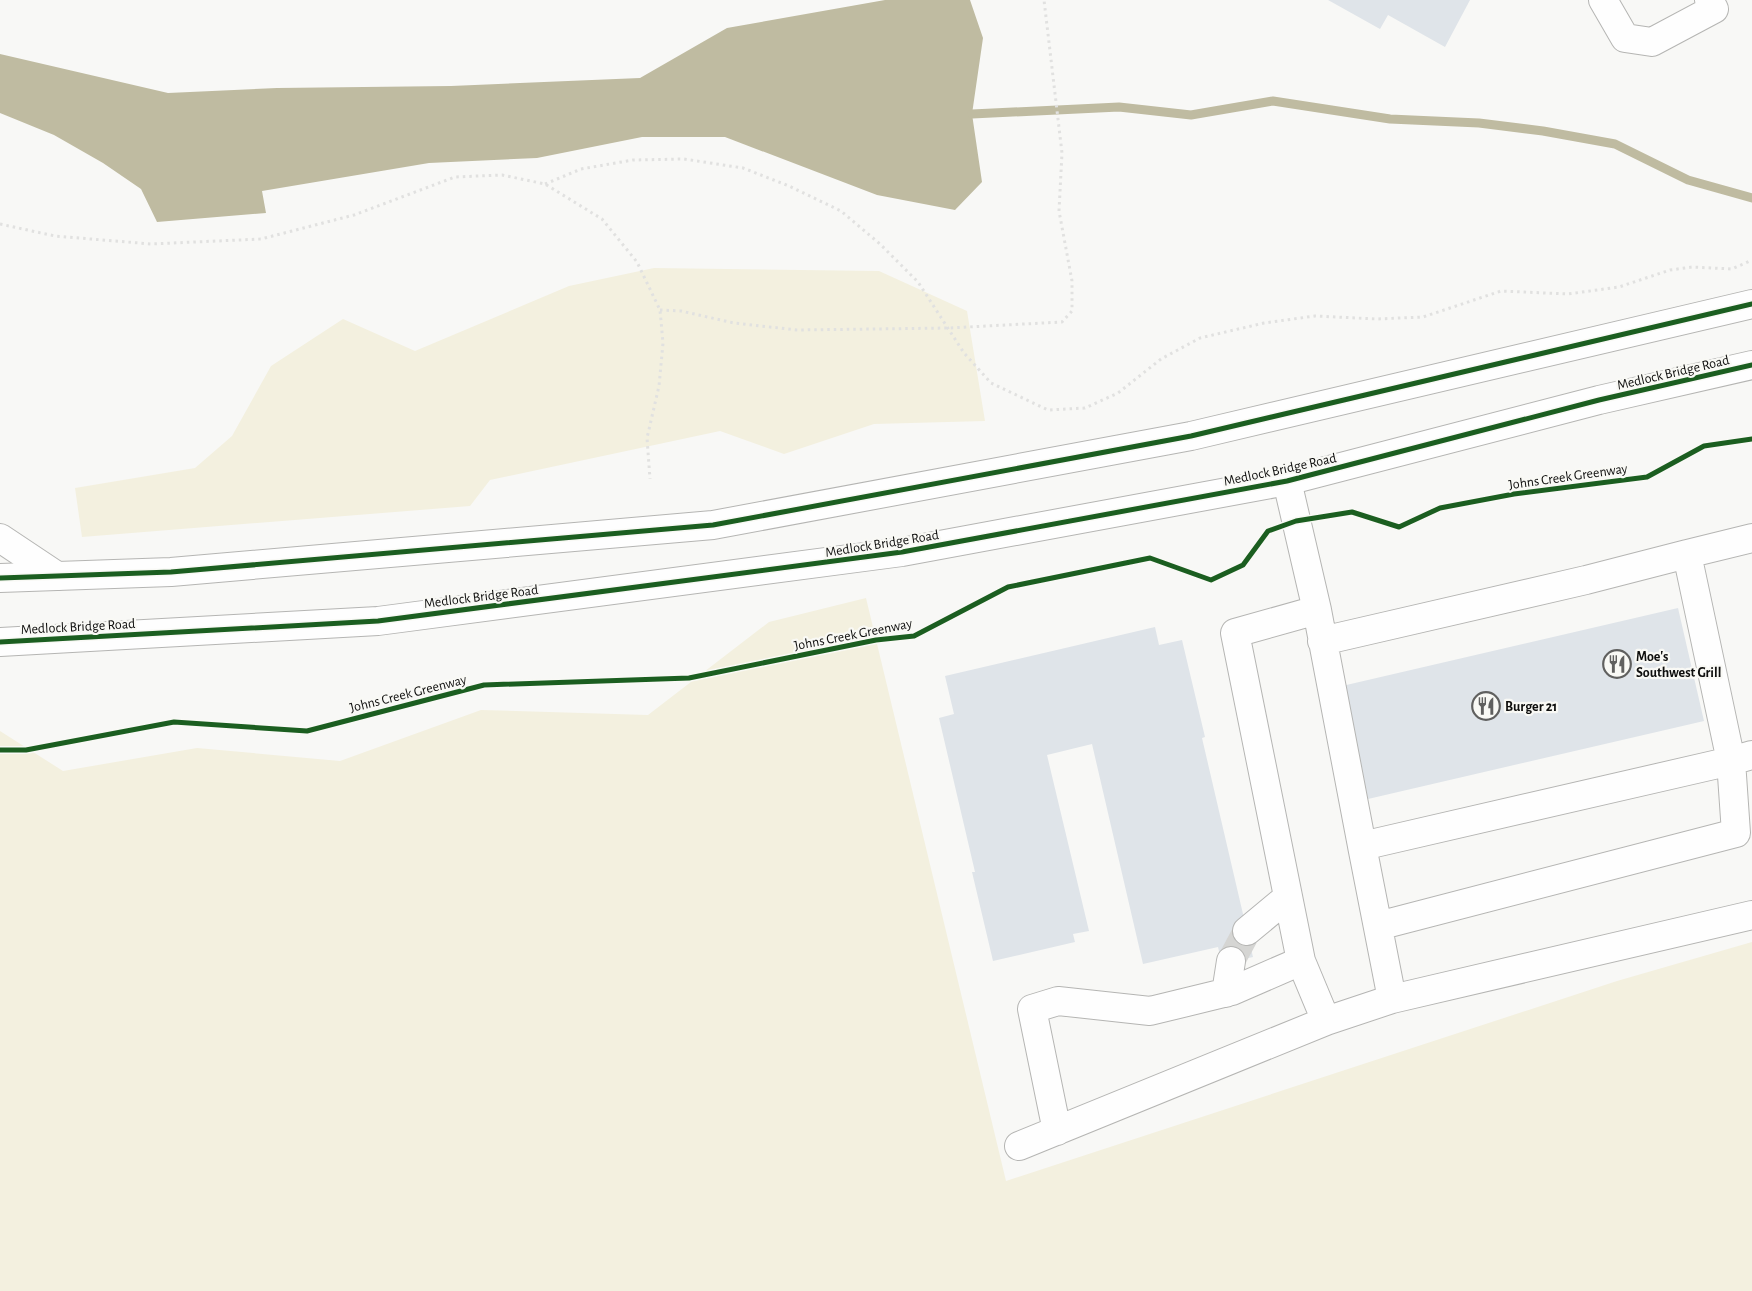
<svg xmlns="http://www.w3.org/2000/svg" width="1752" height="1291" font-family="'Alegreya Sans',sans-serif">
<style>
.green{fill:#f3f0df}
.water{fill:#bfbba1}
.lines{fill:none;stroke-linecap:round;stroke-linejoin:round}
.stream{stroke:#bfbba1;stroke-width:9}
.building{fill:#dfe4e9}
.minor-tunnel{stroke:#d5d5d3;stroke-width:28;stroke-dasharray:28 14;stroke-linecap:butt}
.minor-casing{stroke:#b5b5b3;stroke-width:30}
.highway-casing{stroke:#b5b5b3;stroke-width:30}
.path{stroke:#e1e1e0;stroke-width:3;stroke-dasharray:2.5 4;stroke-linecap:butt}
.minor{stroke:#fefefe;stroke-width:28}
.highway{stroke:#fefefe;stroke-width:28}
.cycleway-casing{stroke:#f9f9f5;stroke-width:8}
.cycleway{stroke:#1b5e20;stroke-width:5}
.labels{text-anchor:middle;stroke-width:4.5;stroke-linejoin:round;paint-order:stroke}
.street-label{font-size:14px;fill:#0e0e0d;stroke:#f9f9f5}
.poi-label{font-size:14px;font-weight:bold;fill:#0e0e0d;stroke:#f9f9f5;text-anchor:start}
</style>
<rect width="100%" height="100%" fill="#f8f8f6"/>
<!-- green -->
<path class="green" d="M654,268L879,271L967,311L985,421L874,424L784,454L720,431L490,480L470,506L82,537L75,488L195,468L232,436L271,366L343,319L415,351L569,286Z
M866,598L1006,1181L1617,981L1752,942V1291H0V731L63,771L197,748L340,761L481,710L648,715L769,622Z"/>
<!-- water -->
<path class="water" d="M885,0H970L983,38L972,114L982,182L955,210L877,195L725,137H642L537,158L429,163L262,191L266,213L157,222L141,189L103,163L54,135L0,113V54L168,93L277,88L451,86L640,78L727,28Z"/>
<g class="lines">
<!-- stream -->
<path class="stream" d="M972,114L1119,107L1191,115L1273,101L1390,119L1479,123L1543,131L1615,144L1688,180L1752,198"/>
</g>
<!-- building -->
<path class="building" d="M1328,0H1470L1445,47L1388,15L1380,29Z
M1678,608L1704,721L1368,799L1342,686Z
M1155,627L1159,645L1182,640L1205,737L1202,738L1253,957L1222,964L1218,947L1143,964L1092,744L1047,755L1089,931L1073,934L1075,942L993,961L972,872H975L939,718L954,714L945,676Z"/>
<g class="lines">
<!-- minor-tunnel -->
<path class="minor-tunnel" d="M1231,961L1247,931"/>
<defs>
<path id="minor" d="M1603,0L1625,38L1652,42L1714,9L1709,0
M1287,481L1317,610L1362,846
M0,538L57,576
M1752,538L1687,554L1731,761L1752,755
M1317,610L1235,633L1301,961L1326,1021
M1322,641L1586,580L1687,554
M1378,926L1736,833L1731,761L1362,846L1392,999
M1247,931L1288,897
M1226,993L1231,961
M1057,1131L1032,1009L1058,1001L1150,1011L1232,991L1301,961
M1019,1146L1326,1021L1392,999L1752,915"/>
<path id="highway" d="M0,578L171,572L713,525L1191,436L1752,304
M0,642L378,621L902,552L1287,481L1599,400L1752,365"/>
</defs>
<!-- minor casing -->
<use href="#minor" class="minor-casing"/>
<!-- highway casing -->
<use href="#highway" class="highway-casing"/>
<!-- path -->
<path class="path" d="M545,184L581,169L633,160L684,159L743,168L789,186L841,211L880,244L918,282L964,353L991,383L1048,410L1085,408L1118,393L1161,359L1200,338L1264,323L1315,316L1377,319L1423,317L1501,291L1568,294L1619,287L1670,270L1692,267L1732,269L1752,260
M0,224L55,236L151,244L261,239L354,215L455,177L502,175L545,184L602,219L637,262L660,310L663,343L659,386L647,438L650,479
M660,310L681,311L734,323L797,330L949,328L1062,322L1072,311V281L1059,211L1062,153L1044,0"/>
<!-- minor -->
<use href="#minor" class="minor"/>
<!-- highway -->
<use href="#highway" class="highway"/>
<defs>
<path id="cycleway" d="M0,578L171,572L713,525L1191,436L1752,304
M0,642L378,621L902,552L1287,481L1599,400L1752,365
M0,750H26L174,722L307,731L484,685L689,678L876,640L914,636L1008,587L1150,558L1211,580L1243,565L1268,531L1296,521L1352,512L1399,527L1440,508L1514,494L1647,477L1704,446L1752,439"/>
</defs>
<!-- cycleway casing -->
<use href="#cycleway" class="cycleway-casing"/>
<!-- cycleway -->
<use href="#cycleway" class="cycleway"/>
</g>
<!-- icons -->
<defs>
<symbol id="restaurant-ring" viewBox="-11 -11 22 22"><circle r="9.5" fill="#f9f9f5" stroke="#60605f" stroke-width="1.5"/><path d="M-5-6h1v4h1v-4h1v4h1v-4h1v5L-1.5 .5V6h-2V.5L-5-1ZM5-6V6H3V1.5H1.5Q1.5-4 5-6Z" fill="#60605f"/></symbol>
</defs>
<g fill-rule="evenodd">
<use href="#restaurant-ring" x="1601" y="648" width="32" height="32"/>
<use href="#restaurant-ring" x="1470" y="690" width="32" height="32"/>
</g>
<g class="labels">
<!-- street labels -->
<g class="street-label">
<text transform="translate(1673 372) rotate(-13)" y="5">Medlock Bridge Road</text>
<text transform="translate(1280 469) rotate(-12)" y="5">Medlock Bridge Road</text>
<text transform="translate(1568 476) rotate(-8)" y="5">Johns Creek Greenway</text>
<text transform="translate(882 543) rotate(-9)" y="5">Medlock Bridge Road</text>
<text transform="translate(481 596) rotate(-7)" y="5">Medlock Bridge Road</text>
<text transform="translate(78 626) rotate(-3)" y="5">Medlock Bridge Road</text>
<text transform="translate(853 634) rotate(-11)" y="5">Johns Creek Greenway</text>
<text transform="translate(408 693) rotate(-14)" y="5">Johns Creek Greenway</text>
</g>
<!-- poi labels -->
<g class="poi-label">
<text x="1636" y="661">Moe's<tspan x="1636" dy="16">Southwest Grill</tspan></text>
<text x="1505" y="711">Burger 21</text>
</g>
</g>
</svg>
